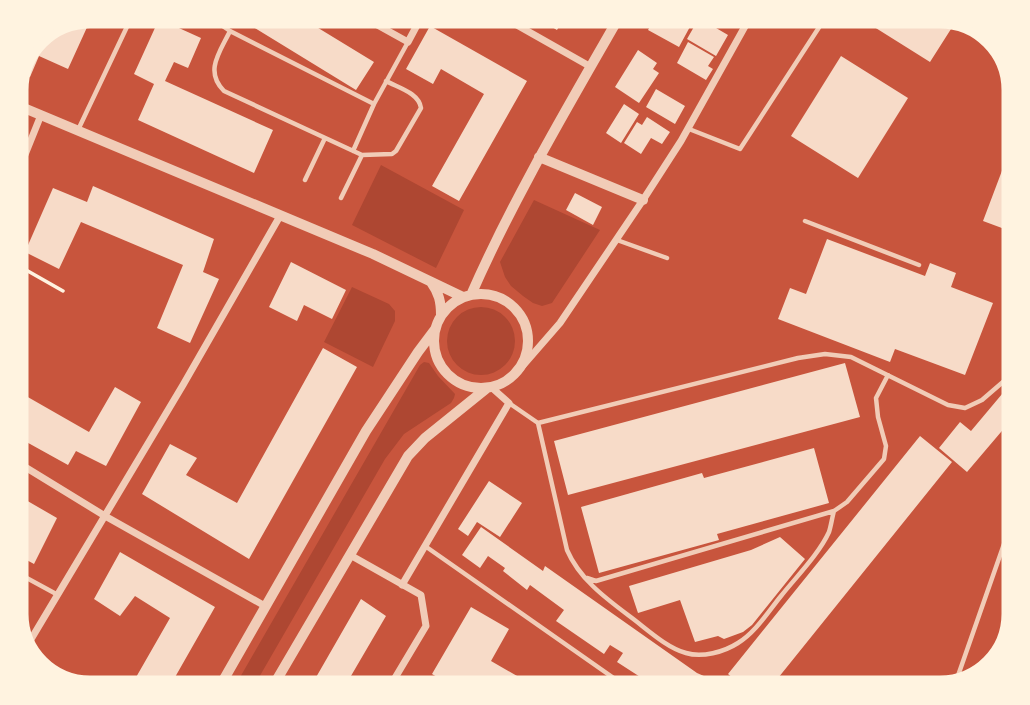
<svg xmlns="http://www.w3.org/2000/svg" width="1030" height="705" font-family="Poppins,sans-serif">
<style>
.green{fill:#ae4732}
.building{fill:#f7dbc8}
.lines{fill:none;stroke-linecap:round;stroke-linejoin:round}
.path{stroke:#fff3e0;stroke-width:3.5}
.service{stroke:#f1ccb7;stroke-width:4.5}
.minor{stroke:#f1ccb7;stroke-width:7}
.tertiary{stroke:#f1ccb7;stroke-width:10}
.rim{fill:none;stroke:#fff3e0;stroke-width:9}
</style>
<rect width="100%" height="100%" fill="#c8553d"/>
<!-- green -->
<path class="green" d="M381,165L464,210L436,268L352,225Z
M534,200L600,230L552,303L542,306L533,303L523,296L511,286L505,277L500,262Z
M352,287L389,304L395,311V321L373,367L324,342Z
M447 341a34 34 0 1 1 68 0a34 34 0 1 1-68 0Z
M424,362L429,363L438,376L455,394L454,398L451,403L404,434L385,459L250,693H231L420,365Z"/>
<!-- building -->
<path class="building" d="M90,12H94L68,69L39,56L30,77L19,72L35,35L46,39L51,28Z
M250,12H292L374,62L356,90L245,22Z
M526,12H567L557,30Z
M658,12H698L679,47L648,30Z
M868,12H940L958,18L930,62L863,20Z
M699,18L728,35L716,56L687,39Z
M159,19L201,38L188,68L174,62L165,81L273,130L254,173L138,120L154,84L134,74Z
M430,26L527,81L459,201L432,186L484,94L441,69L433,84L406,69Z
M688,42L714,57L708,66L713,69L706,80L677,63Z
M638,50L657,63L653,69L659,73L639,103L615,87Z
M841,56L908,98L858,178L791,136Z
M656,89L685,106L675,124L646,107Z
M624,104L639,114L621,143L606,133Z
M647,117L670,132L662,144L651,138L641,154L624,143L637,122L642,125Z
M1017,131H1018V234L983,221Z
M93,186L214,239L203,272L219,279L190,343L157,328L183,265L81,222L59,269L25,252L53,188L87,202Z
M575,193L602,207L593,225L566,210Z
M827,239L925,276L930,263L956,273L951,287L993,303L965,375L895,349L890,362L778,319L790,288L806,294Z
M291,262L346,290L332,319L304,305L297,321L269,307Z
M12,275L27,299L12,307Z
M323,348L357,367L249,559L142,494L170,444L197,458L186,475L237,503Z
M845,363L860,417L568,495L554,441Z
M1018,375V412L967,472L939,448L960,422L971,431Z
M115,387L141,402L106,466L76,451L68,465L12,434V388L89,432Z
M920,436L952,462L766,693H751L728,674Z
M814,448L829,503L717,534L719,540L599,573L581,507L702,473L704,478Z
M489,481L522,503L500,537L477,522L468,536L458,529Z
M12,492L57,518L34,564L12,552Z
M481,527L543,571L545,566L697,673L713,680L709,693H665L617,662L623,653L610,645L604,654L556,621L564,610L530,585L527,590L503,571L505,568L488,556L480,568L462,555Z
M780,537L805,559L752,625L743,632L724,639L718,636L695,642L680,600L638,613L629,586L751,550Z
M120,552L215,607L166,693H127L170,618L135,596L120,616L94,599Z
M361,599L386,616L341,693H307Z
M471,607L509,629L491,661L538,688L543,680L565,693H464L432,674Z"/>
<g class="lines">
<!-- path -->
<path class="path" d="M234,23L239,12
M12,262L63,291"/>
<!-- service -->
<path class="service" d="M202,12L230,31L374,104
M230,31C220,52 204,71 224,91L362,155L392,154L396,151L421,108C419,93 399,88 386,81
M689,129L740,149L829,12
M78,130L134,12
M353,151L374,104L408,42
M305,180L325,138
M341,198L362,155
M805,221L919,265
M617,240L667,258
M509,403L538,423L567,550C579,578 604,597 628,615C646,628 665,647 686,653C702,658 724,652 738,643C755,633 768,612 781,596C796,577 819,554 829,532C831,526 832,518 834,511
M538,423L798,358L825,354L851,357L948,405L965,408L982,400L1018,369
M425,546L635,693
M12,570L58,595
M587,578L596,581L834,511L847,502L884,459L886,446L878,417L876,398L888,375
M953,690L1018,504"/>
<!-- minor -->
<path class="minor" d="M354,12L408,42L424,12
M494,12L591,67
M12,187L41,115
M520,369L560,323L643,200L681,141L753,12
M12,459L105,516L265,606
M350,555L421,595L426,626L386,693
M402,585L509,403L491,387
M27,646L183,385L280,216"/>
<!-- tertiary -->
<path class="tertiary" d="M12,103L373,254L463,297
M539,157L643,200
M431,282C439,293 441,302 441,315
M434 341a47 47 0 1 1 94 0a47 47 0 1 1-94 0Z
M471,295C514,197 569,105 622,12
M216,693L366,431L418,352L436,328
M269,693L408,456L425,438L487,388"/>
</g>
<!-- crop -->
<path d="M0 0H1030V705H0ZM90 24H940A66 66 0 0 1 1006 90V614A66 66 0 0 1 940 680H90A66 66 0 0 1 24 614V90A66 66 0 0 1 90 24Z" fill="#fff3e0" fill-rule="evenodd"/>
<path class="rim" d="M90 24H940A66 66 0 0 1 1006 90V614A66 66 0 0 1 940 680H90A66 66 0 0 1 24 614V90A66 66 0 0 1 90 24Z"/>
</svg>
